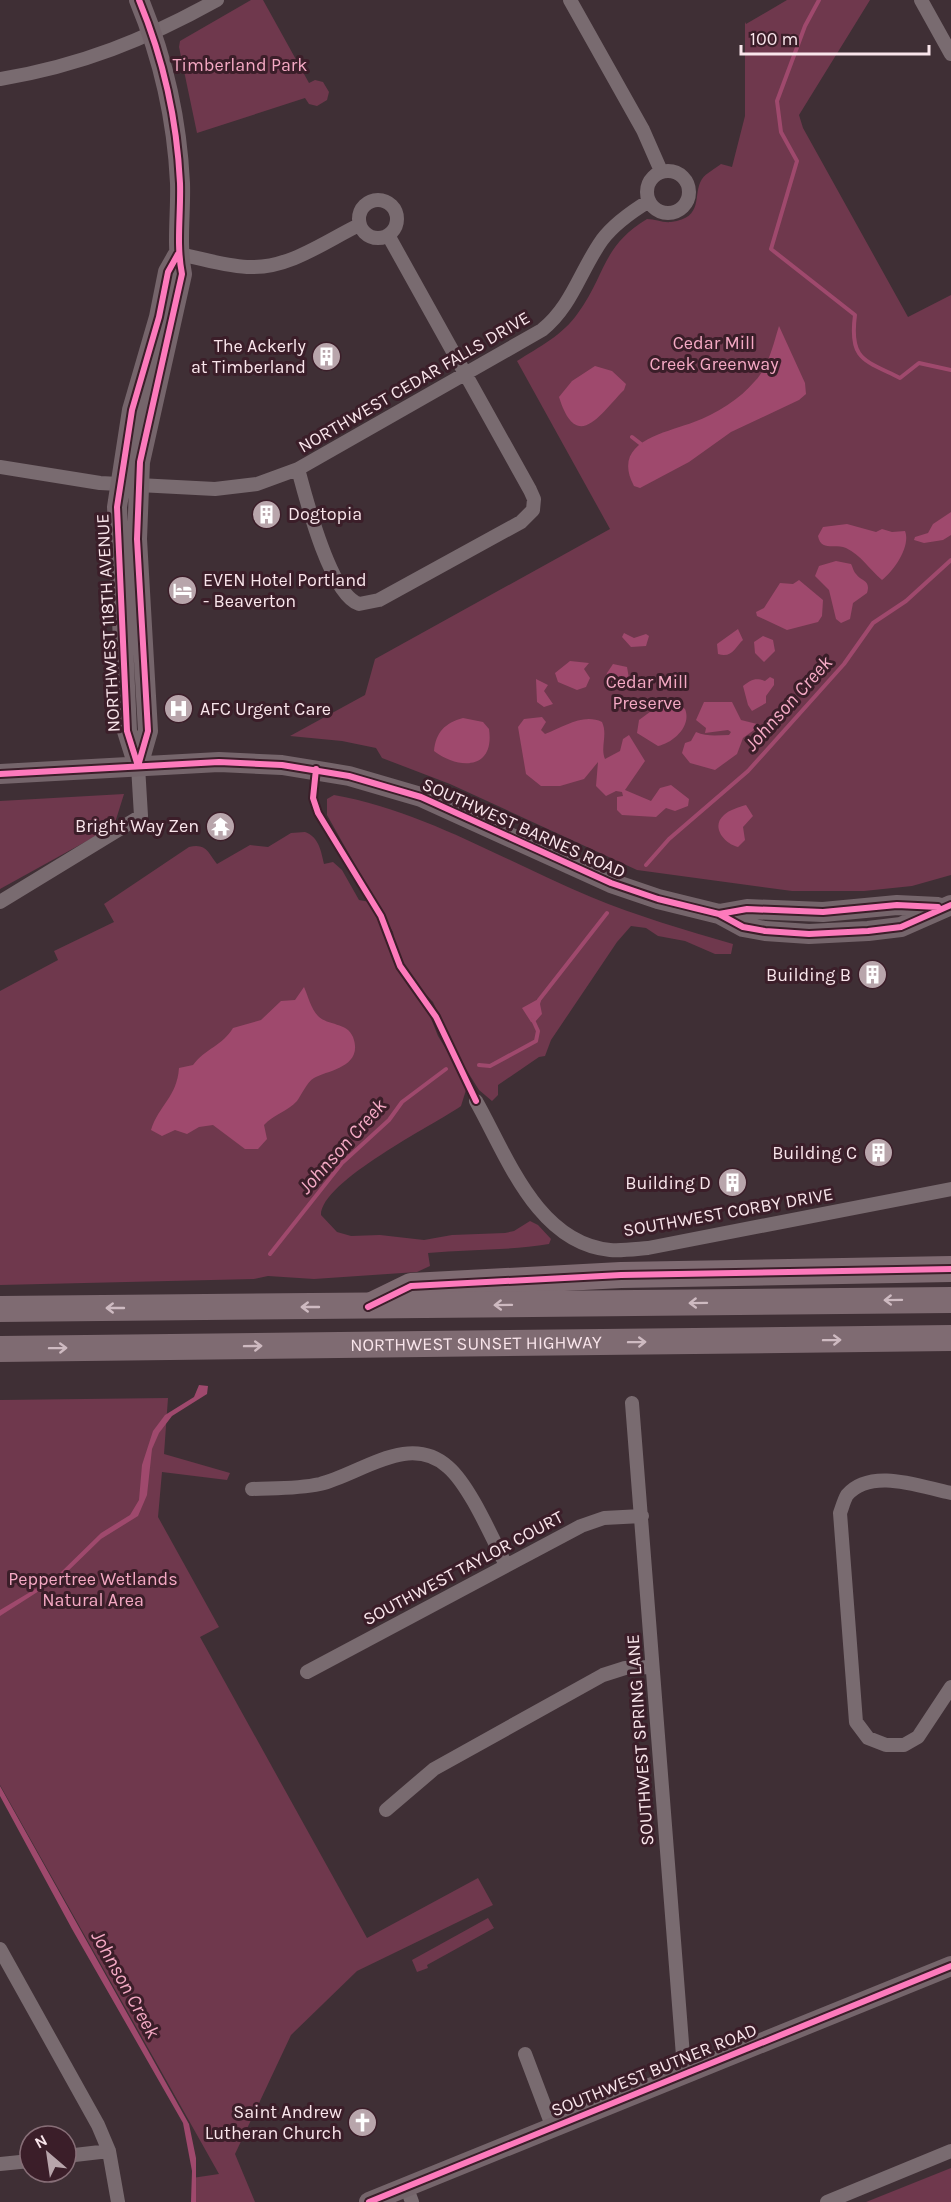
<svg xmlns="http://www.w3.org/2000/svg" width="951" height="2202" font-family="Karla,sans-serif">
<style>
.green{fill:#6f384d}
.water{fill:#9f496d}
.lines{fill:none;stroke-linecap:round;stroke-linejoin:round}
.stream{stroke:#9f496d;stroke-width:4}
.street{stroke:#796b70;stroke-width:14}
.secondary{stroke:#75656b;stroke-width:20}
.highway{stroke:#7f6b72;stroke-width:26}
.cycleway-casing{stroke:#3b1e29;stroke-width:10}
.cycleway{stroke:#fd7abc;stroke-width:6}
.oneway{stroke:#cebac1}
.labels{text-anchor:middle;stroke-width:6;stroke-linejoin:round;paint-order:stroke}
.park-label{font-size:18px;fill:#f5a9c4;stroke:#3b1e29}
.poi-label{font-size:18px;fill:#f9e5eb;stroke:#3b1e29;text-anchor:end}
.street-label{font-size:18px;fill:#f9e5eb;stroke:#3b1e29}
.water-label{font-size:20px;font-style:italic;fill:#f5aac5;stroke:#3b1e29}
</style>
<rect width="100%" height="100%" fill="#3f2f35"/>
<!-- green -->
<path class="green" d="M251,0H263L309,83L315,80L323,82L329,92L327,100L317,106L309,104L305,98L197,133L179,47L180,41Z
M787,0H870L799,115L803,128L908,317L951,295V875L912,886L864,891H792L637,870L450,784L382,758L376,748L342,741L290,736L365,695L375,659L610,529L517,361C539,347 563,335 578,313C606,275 601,247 647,219C655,219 663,223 671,222C705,218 692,194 702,179C706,173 715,169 721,164L732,167L745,116V22L746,24Z
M124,794L114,826L0,889V801Z
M334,795C425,811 506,862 591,897C637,916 685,930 733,944L731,954H715L685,941L658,936L646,928L631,926L617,942L551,1040L545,1056L539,1057L498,1085V1095L492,1101L479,1090L457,1055L433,1002L412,980L396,949L393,932L327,815V799Z
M305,832C319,837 321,851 324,864L333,862L342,870L359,900L370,902L373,906L407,984L428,1011L438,1036L457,1067L466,1090L461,1106C434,1125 321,1181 321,1215L337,1232L351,1236L380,1235L424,1240L452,1235L505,1233L514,1231L530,1221L538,1225L551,1239L549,1244C509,1251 468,1249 428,1253L430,1266L417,1272L314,1279L268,1276L254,1279L0,1285V991L58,960L54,951L114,922L104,904L189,847C207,843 208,853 217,864L250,845L268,847L291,833Z
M168,1398L164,1454L230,1473L227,1480L162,1472L158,1517L219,1627L200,1637L367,1938L478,1878L493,1905L357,1971L291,2035L235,2154L255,2202H195L192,2178L219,2174L0,1785V1400Z
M488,1918L494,1928L427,1965L428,1968L417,1972L412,1960Z
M951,2168V2202H866Z"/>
<!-- water -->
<path class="water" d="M779,326L805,383L806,394L799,400L731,432L689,462L640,488L634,486C610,441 666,433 694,422C716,414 740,399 755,381C769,366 773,345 779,326Z
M595,366L612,371L626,384L624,390C600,414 577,454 559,397L572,381Z
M951,512V535L943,540L924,543L914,540L915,537L928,533L933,524Z
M847,524L876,532L882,529L892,532L905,531C911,546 894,571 882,580C869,569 861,555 846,548C834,543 821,552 818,536L823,527Z
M836,561L851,564C853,567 853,571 856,574C862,582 871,580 867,593L853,603L850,619L841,623L836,619L829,590L815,576L819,566Z
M799,580L823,600L822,616L818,622L787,630L757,616L756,612L764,608L780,583L793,584Z
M738,629L743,640C736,646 732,659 718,654L717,644Z
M624,633L634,638L646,634L649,636L646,646L631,647L622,637Z
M763,636L773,640L775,651L764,662L755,653L754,642Z
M570,661L589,663L584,669L590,678L586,687L577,690L558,682L555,673Z
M613,664L627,667L630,684L628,686L619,683L614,688L605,683L607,673Z
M770,677L774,679V685L766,696V703L752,711L748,705L743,686C751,680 755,677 765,681Z
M536,679L548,685L544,691L553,704L544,707L537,702Z
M704,702H732L741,720L757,724L754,730L743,738L737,754L715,770L690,763L682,753L685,743L691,741L696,732C707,737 718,735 729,735L731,732L728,730L705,733L706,728L696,720Z
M679,705L685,709C692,726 673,743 658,746L637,733L639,720L658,706Z
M542,717L546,722L541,730L545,734C564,727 583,713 602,722C608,735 600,747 605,759L620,751L623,739L629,735L645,761L625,790L651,801L660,788L671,785L689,799L688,806L675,811L666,808L656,817L622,815L617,810V797L623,796L622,792L616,791L606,796L596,786L598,762L584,779L560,786H541L526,774L518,727L524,719Z
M463,718L483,722L489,729C495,770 459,770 434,751C436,732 445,723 463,718Z
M746,805L753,816L743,827L745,840L738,847C725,844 710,827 724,815C729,810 739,807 746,805Z
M304,987C308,996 311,1009 318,1016C328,1026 347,1022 353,1037C364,1067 329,1070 314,1078C307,1082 302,1094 297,1101C287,1112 274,1114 264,1125L267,1139L258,1149H245L213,1125L199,1127L187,1134L175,1130L162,1136L151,1130C159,1105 177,1097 179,1068L193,1065C205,1049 223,1045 233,1028L261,1020L281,1001L295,1000Z
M542,997L540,1004L542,1014L534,1023L531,1022L522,1008Z
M199,1385L208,1386L207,1394L172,1416L159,1433L152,1449L147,1495L138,1516L101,1539L64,1575L0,1616V1610L57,1576L101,1533L130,1515L139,1500L142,1465L153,1431L165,1415L194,1397Z
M0,1786L189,2124L196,2158V2202H191L192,2171L183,2123L72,1929L0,1796Z"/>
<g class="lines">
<!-- stream -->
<path class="stream" d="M819,0L805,26L777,101L781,132L797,161L771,249L855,315C849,360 864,360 900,378L919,363L951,370
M632,437L641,444
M646,865L669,839L748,771L844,664L873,623L906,601L951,560
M539,1000L607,913
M479,1065L490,1066L536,1041L538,1031L533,1020
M270,1254L342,1163L389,1120L402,1102L446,1069"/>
<!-- street -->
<path class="street" d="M570,0L643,130L661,171
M921,0L951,54
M0,79C80,66 147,39 217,0
M647 192a21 21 0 1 1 42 0a21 21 0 1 1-42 0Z
M359 219a19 19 0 1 1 38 0a19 19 0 1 1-38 0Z
M178,254C201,258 228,267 251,267C290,268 326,241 359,225
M0,467L100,483L215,489L257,484L298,469L542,330C572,306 580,271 602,240C614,224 631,212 649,201
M298,469C306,499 330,594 359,604L379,600L521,522L533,510L534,499L530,490L388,235
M0,902L141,816L138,766
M476,1101C507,1156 537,1243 610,1250C622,1251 636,1249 648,1248L951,1189
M632,1403L683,2056L689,2072
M252,1489C275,1488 297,1489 320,1484C361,1474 409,1432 448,1467C470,1486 492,1538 506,1565
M951,1493C921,1487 871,1467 847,1495C844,1500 842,1508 840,1513L856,1722L868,1738L886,1745H904L918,1737L951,1687
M307,1672L581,1526L604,1518L642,1516
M386,1810L434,1769L603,1675L625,1668L651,1667
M0,1949L98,2125L109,2151L118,2202
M525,2054L553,2128
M66,2156L109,2151
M0,2164L30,2161
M406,2186L412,2202
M827,2202L951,2151"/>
<!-- secondary -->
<path class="secondary" d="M138,766L148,731L137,539L140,462L182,274C176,244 181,214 180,183C177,120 163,58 139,0
M138,766L127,731L117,507L132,410L159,317L168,272L177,256
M0,774L219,762L282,765L349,776L421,797L611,883L658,899L719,914L743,927L765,931L809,934L868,931L901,927L951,905
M719,914L747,909L823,912L897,905L938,907
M369,2202L951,1966"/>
<!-- highway -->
<g class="highway">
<path d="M374,1304L411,1286L621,1275L951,1269"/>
<path d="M0,1309L951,1300"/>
<path id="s1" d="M0,1349L951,1338"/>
</g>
<defs>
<path id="cycleway" d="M138,766L148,731L137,539L140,462L182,274C176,244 181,214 180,183C177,120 163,58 139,0
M138,766L127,731L117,507L132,410L159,317L168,272L178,254
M316,769L313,798L318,813L381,916L400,966L436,1017L476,1101
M0,774L219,762L282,765L349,776L421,797L611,883L658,899L719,914L743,927L765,931L809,934L868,931L901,927L951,905
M719,914L747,909L823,912L897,905L938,907
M368,1307L411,1286L621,1275L951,1269
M369,2202L951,1966"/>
</defs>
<!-- cycleway casing -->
<use href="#cycleway" class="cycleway-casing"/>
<!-- cycleway -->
<use href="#cycleway" class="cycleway"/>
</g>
<!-- one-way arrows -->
<defs><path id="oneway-shaft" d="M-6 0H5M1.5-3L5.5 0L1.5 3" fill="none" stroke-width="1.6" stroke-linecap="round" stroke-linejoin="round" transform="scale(1.5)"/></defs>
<g class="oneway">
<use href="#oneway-shaft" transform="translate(893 1300) rotate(179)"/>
<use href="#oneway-shaft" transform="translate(698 1303) rotate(179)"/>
<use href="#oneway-shaft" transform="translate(503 1305) rotate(179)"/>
<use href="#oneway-shaft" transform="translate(310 1307) rotate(180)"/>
<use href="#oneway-shaft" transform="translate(115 1308) rotate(180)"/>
<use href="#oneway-shaft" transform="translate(832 1340) rotate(-1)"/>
<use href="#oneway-shaft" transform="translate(637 1342) rotate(-1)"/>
<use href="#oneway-shaft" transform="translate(253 1346) rotate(-1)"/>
<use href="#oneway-shaft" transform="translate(58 1348) rotate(-1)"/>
</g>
<!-- icons -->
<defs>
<symbol id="building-disc" viewBox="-11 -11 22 22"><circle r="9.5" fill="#b8a5ab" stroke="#3b1e29"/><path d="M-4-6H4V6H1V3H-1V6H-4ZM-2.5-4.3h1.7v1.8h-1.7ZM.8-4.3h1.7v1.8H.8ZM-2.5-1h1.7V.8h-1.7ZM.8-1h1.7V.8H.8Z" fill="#fff"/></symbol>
<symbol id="hotel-disc" viewBox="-11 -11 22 22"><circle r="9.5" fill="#b8a5ab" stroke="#3b1e29"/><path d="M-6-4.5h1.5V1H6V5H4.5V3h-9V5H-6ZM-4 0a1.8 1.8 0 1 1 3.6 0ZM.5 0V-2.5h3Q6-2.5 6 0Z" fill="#fff"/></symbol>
<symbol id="hospital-disc" viewBox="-11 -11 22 22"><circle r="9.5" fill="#b8a5ab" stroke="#3b1e29"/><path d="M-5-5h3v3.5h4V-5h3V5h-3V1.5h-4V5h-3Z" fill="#fff"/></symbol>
<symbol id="temple-disc" viewBox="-11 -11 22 22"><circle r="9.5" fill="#b8a5ab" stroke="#3b1e29"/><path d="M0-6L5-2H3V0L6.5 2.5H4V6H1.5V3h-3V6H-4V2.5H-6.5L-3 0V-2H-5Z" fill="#fff"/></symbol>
<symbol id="church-disc" viewBox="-11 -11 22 22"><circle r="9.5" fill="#b8a5ab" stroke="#3b1e29"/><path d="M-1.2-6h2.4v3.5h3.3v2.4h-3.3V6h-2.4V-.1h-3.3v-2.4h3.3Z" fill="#fff"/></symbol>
</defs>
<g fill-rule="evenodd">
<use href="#building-disc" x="310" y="340" width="33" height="33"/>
<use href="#building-disc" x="250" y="498" width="33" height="33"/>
<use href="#hotel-disc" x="166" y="574" width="33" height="33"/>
<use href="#hospital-disc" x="162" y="692" width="33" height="33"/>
<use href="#temple-disc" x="204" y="810" width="33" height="33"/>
<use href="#building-disc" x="856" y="958" width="33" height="33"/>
<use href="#building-disc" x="862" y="1136" width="33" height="33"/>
<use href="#building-disc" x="716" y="1166" width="33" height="33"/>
<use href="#church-disc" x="346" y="2106" width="33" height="33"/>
</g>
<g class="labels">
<!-- park labels -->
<g class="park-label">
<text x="240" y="71">Timberland Park</text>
<text x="714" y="349">Cedar Mill<tspan x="714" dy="21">Creek Greenway</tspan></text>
<text x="647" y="688">Cedar Mill<tspan x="647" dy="21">Preserve</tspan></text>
<text x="93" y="1585">Peppertree Wetlands<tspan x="93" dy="21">Natural Area</tspan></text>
</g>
<!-- poi labels -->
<g class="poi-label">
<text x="306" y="352">The Ackerly<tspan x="306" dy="21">at Timberland</tspan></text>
<text x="288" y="520" text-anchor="start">Dogtopia</text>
<text x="203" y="586" text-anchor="start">EVEN Hotel Portland<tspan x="203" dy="21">- Beaverton</tspan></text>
<text x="200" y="715" text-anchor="start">AFC Urgent Care</text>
<text x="199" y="832">Bright Way Zen</text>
<text x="851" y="981">Building B</text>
<text x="857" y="1159">Building C</text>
<text x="711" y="1189">Building D</text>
<text x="342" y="2118">Saint Andrew<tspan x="342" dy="21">Lutheran Church</tspan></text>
</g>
<!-- street labels -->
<g class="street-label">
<text transform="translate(414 382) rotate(-30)" y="6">NORTHWEST CEDAR FALLS DRIVE</text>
<text transform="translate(108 623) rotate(-93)" y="6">NORTHWEST 118TH AVENUE</text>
<text transform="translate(524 828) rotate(24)" y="6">SOUTHWEST BARNES ROAD</text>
<text transform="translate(728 1212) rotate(-10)" y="6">SOUTHWEST CORBY DRIVE</text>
<text dy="6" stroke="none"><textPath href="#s1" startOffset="476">NORTHWEST SUNSET HIGHWAY</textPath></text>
<text transform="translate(463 1568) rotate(-28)" y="6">SOUTHWEST TAYLOR COURT</text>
<text transform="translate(640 1740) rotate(-94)" y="6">SOUTHWEST SPRING LANE</text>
<text transform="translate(654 2070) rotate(-22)" y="6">SOUTHWEST BUTNER ROAD</text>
</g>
<!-- water labels -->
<g class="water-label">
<text transform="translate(788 703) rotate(-48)" y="7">Johnson Creek</text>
<text transform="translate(342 1146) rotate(-48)" y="7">Johnson Creek</text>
<text transform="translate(126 1984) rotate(61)" y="7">Johnson Creek</text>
</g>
</g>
<!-- north arrow -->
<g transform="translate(48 2154) rotate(331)"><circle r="28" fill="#3b1e29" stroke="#876e77" stroke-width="1.5"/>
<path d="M0-4.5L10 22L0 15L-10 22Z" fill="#b8a5ab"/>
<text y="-9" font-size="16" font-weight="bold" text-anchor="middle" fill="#f9e5eb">N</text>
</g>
<!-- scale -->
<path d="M741 45v9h188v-9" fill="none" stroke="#f9e5eb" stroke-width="3"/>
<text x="750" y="45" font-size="18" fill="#f9e5eb" stroke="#3b1e29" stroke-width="4.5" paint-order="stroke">100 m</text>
</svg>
